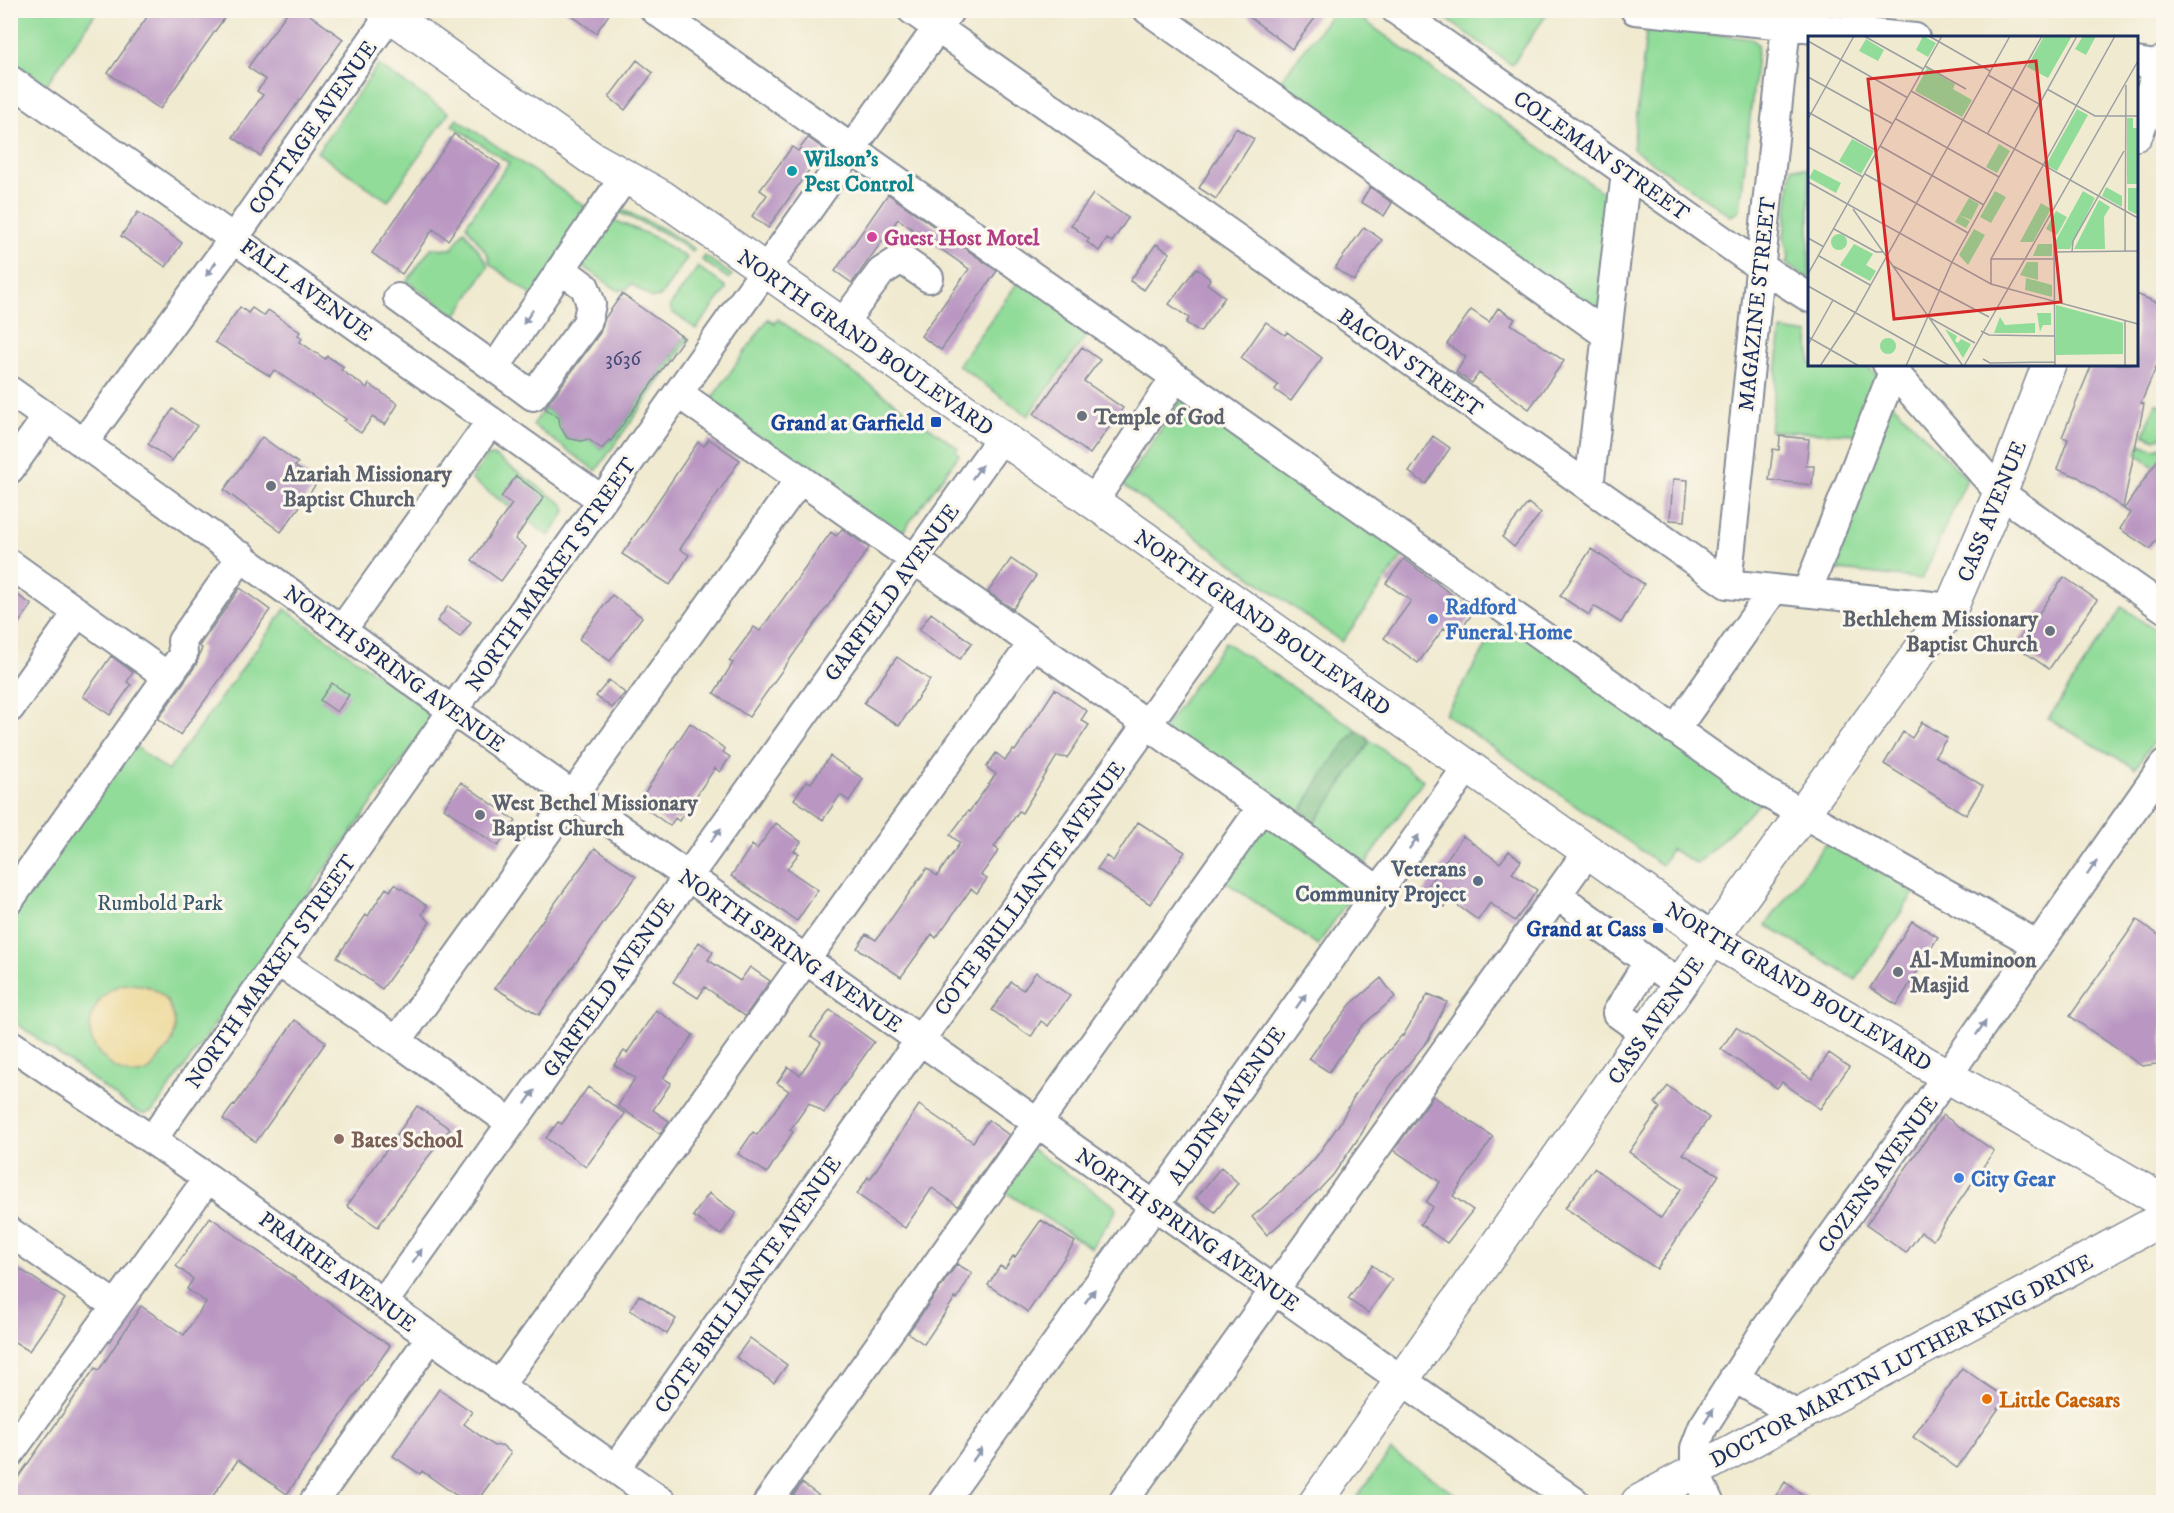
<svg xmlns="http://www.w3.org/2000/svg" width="2174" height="1513" font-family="'IM FELL DW Pica',serif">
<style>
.green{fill:#91dc99;stroke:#56867c;stroke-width:1.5}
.forest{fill:#74bc81;stroke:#487670;stroke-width:1.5}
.sand{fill:#eeda9e;stroke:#84847e;stroke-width:1.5}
.building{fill:#ba97c2}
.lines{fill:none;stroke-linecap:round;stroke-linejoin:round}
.minor-casing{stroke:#868c97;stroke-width:32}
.major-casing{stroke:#868c97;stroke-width:36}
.minor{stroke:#fff;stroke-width:28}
.major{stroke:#fff;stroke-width:33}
.oneway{fill:#8d97ae}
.culture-dot{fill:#0f9aa8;stroke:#fbf7ec;stroke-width:2}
.hotel-dot{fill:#d1479c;stroke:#fbf7ec;stroke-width:2}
.worship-dot{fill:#6b7280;stroke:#fbf7ec;stroke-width:2}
.transit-dot{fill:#1a4fb4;stroke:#fbf7ec;stroke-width:2}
.shop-dot{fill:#3f7fe0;stroke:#fbf7ec;stroke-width:2}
.service-dot{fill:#5c6f8a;stroke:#fbf7ec;stroke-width:2}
.education-dot{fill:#8d6e63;stroke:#fbf7ec;stroke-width:2}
.food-dot{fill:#e8710a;stroke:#fbf7ec;stroke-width:2}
.labels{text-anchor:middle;stroke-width:6;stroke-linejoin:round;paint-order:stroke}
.number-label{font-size:20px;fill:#434977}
.street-label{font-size:22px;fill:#1b2f5e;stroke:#fbf7ec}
.culture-label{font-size:22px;font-weight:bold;fill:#0d838f;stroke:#fbf7ec;text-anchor:start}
.hotel-label{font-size:22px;font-weight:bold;fill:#b23c85;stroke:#fbf7ec;text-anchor:start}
.worship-label{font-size:22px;font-weight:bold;fill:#5b616d;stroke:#fbf7ec;text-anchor:start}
.transit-label{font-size:22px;font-weight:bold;fill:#164399;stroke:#fbf7ec;text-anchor:end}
.shop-label{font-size:22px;font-weight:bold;fill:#366cbe;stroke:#fbf7ec;text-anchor:start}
.service-label{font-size:22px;font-weight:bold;fill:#4e5e75;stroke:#fbf7ec;text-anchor:end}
.park-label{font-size:22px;fill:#385a6d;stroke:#fbf7ec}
.education-label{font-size:22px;font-weight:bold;fill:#785e54;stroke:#fbf7ec;text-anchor:start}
.food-label{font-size:22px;font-weight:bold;fill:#c56008;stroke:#fbf7ec;text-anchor:start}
.inset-road{fill:none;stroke:#9b9fa2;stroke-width:1.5}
.view{fill:#d62828;fill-opacity:0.15;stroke:#d62828;stroke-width:3}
.inset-edge{fill:none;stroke:#1b2f5e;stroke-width:3}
</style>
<rect width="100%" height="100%" fill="#fbf7ec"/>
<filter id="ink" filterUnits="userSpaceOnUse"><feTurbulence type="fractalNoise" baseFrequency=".0167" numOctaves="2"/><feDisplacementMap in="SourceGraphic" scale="12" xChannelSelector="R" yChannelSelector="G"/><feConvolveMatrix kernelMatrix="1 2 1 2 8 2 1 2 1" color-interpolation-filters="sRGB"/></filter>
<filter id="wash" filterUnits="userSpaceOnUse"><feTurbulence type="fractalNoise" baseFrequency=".008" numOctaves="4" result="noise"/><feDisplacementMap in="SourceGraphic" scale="24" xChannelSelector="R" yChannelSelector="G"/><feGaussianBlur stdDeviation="1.35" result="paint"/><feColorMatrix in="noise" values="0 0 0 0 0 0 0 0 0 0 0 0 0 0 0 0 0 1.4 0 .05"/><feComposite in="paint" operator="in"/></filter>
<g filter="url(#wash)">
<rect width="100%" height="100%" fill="#f0ead0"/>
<!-- green -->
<path class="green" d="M11,10H97V11L46,85L11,60Z
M1334,11H1351L1612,199L1601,309L1589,314L1273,90Z
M1435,11H1549L1512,65Z
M1647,26L1752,39L1758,44L1740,210L1731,216L1633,149Z
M378,65L449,113L388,201L317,152Z
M457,119L586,207L534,297L490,264L488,255L466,225L509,163L452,125Z
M1792,167L1809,169V279L1786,264L1789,258L1784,237Z
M616,207L664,229L694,249L692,252L668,235L614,210Z
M611,219L652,236L687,258L660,297L652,298L631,284L626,290L622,289L619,291L577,262Z
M464,230L486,261L488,267L456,316L407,281L431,248L452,249Z
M705,256L732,275L729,279L702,260Z
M698,267L726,287V290L696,329L672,312L670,306Z
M1021,278L1091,329L1028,416L958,365Z
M768,319L775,323L778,319L958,448L956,451L959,455L896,541L705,408Z
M1781,330L1809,334L1810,364L1866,365L1882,381L1857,434L1770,431Z
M686,336L689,339L596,471L533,425L545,408L559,418L560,426L567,438L581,441L588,439L602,449L609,440L611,441Z
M1185,394L1407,550L1342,642L1123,485Z
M1890,401L1967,479L1922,579L1822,568Z
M2156,403L2163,406V436L2155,439L2144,434Z
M2140,444L2154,449L2163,447V458L2159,465L2154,467L2137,454Z
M495,456L564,505L566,511L549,536L471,479L486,457Z
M2122,607L2163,636V729L2135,768L2048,719Z
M285,609L427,710L430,722L153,1111L145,1114L137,1112L11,1019V912L131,743L168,771Z
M1503,619L1761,802L1697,864L1671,849L1662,865L1445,714Z
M1225,642L1357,730C1333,756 1312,790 1296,821L1310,828L1324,810L1369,743L1366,737L1423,780L1361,871L1162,730Z
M1262,818L1357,887L1318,945L1220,878Z
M1832,835L1918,887L1856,980L1766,925Z
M1027,1146L1115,1206L1116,1211L1091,1248L998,1187Z
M1391,1451L1461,1498L1463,1502H1353Z"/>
<!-- forest -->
<path class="forest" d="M1357,730L1366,737L1369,743L1324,810L1310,828L1296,822C1312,790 1333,756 1357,730Z"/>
<!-- sand -->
<path class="sand" d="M124,984C133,984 143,984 151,988C170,996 179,1020 173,1039C171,1046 164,1052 159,1058C155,1064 151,1071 143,1073C123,1080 95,1056 91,1037C87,1021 95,1002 108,992C112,988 119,986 124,984Z"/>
<g id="blocks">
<!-- building -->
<path class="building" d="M152,10H230L160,109L108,73Z
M289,10H303L343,39L260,156L233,137L263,95L257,91L266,80L248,67Z
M564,10H612L596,33Z
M1240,10H1321L1292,49Z
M637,60L653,73L625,110L609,97Z
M1236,128L1254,139L1216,199L1199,188Z
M454,134L500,165L448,240L433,229L402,274L372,253Z
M808,138L824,149L768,228L752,216L767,195L760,190L792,147L798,151Z
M1370,187L1392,203L1384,216L1361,202Z
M888,194L997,271L941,350L921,336L969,269L898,219L852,283L835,271Z
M1093,194L1128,218L1112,242L1107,239L1099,251L1087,242L1089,239L1071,225Z
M138,212L182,243L166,267L121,236Z
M1364,227L1382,240L1354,281L1335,268Z
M1156,244L1170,253L1144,290L1130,281Z
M1196,268L1210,279L1207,284L1225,297L1200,332L1186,323L1189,318L1169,304Z
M622,294L684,338L611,441L609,440L602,449L588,439L581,441L567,438L560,426L559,418L545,408L600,333L605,318Z
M2136,294L2163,305V351L2141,403L2144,404L2123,508L2078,477L2057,469L2068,439L2062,437L2092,364H2136Z
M240,307L248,313L252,308L264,316L268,310L300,332L298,335L302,338L300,342L325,359L327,356L344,367L341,370L367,388L369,384L398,404L385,425L372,417L361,433L344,421L346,419L274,370L270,376L215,342Z
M1498,308L1515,319L1511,324L1564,361L1529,409L1479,373L1472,383L1456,372L1466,357L1447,344L1471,310L1489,322Z
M1266,322L1285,335L1287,332L1322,358L1291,401L1275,390L1278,385L1241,358Z
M1082,347L1100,360L1084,381L1123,408L1090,454L1034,414Z
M173,409L197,426L172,461L148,444Z
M1433,436L1450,448L1426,484L1409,472Z
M1780,436L1809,439L1806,466H1814L1812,485L1769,480L1773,449L1779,450Z
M262,437L298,463L295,466L317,483L281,532L224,490Z
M709,439L740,460L680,549L689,555L670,585L622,554L698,442L704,446Z
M2163,452V530L2150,549L2120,529L2130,513L2124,509Z
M516,476L544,497L515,539L526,547L501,581L472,560L512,504L501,497Z
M1673,479L1688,480L1685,521L1670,520Z
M1528,503L1541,513L1514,547L1502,537Z
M842,529L869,548L749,717L714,693L733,663L729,661L754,627L760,631L831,532L836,536Z
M1591,549L1644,584L1621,623L1594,606L1589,615L1560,596Z
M1011,559L1036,576L1013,609L988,592Z
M1404,559L1474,611L1456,637L1444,628L1418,663L1384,638L1411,601L1386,583Z
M2064,577L2097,600L2049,669L2016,646Z
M240,588L270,610L180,735L158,719L196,665L202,648L199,646Z
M10,590L32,605L10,635Z
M612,595L642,617L610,661L579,639Z
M448,606L471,622L460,637L437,621Z
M931,613L972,643L960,659L919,630Z
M111,656L133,672L127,682L131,685L110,715L83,696Z
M897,657L930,680L899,726L864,703Z
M609,680L625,693L612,708L596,696Z
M332,683L349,695L337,712L320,700Z
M1055,689L1087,711L1081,720L1089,725L1067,758L1057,756L1022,813L1019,811L994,847L999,850L981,875L987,879L977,893L971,889L936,938L932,934L901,977L857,948L866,934L876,940L927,868L937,876L960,843L950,835L968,811L969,812L996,774L986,767L996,753L1005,760L1013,750L1015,751Z
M1922,722L1947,738L1935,756L1983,786L1966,815L1884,764L1903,732L1912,738Z
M690,723L725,749L723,752L730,757L720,772L715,768L679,821L675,818L670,826L638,803Z
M830,756L863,779L849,801L840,795L823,820L794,799L807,781L811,783Z
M461,782L516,821L498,846L444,808Z
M1138,822L1185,852L1150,904L1097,869L1106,856L1113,861Z
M776,823L801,842L794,851L799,853L787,869L818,890L797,921L731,876L752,845L757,849Z
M1463,836L1500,863L1509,851L1521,861L1512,873L1537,890L1515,921L1490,903L1478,920L1450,900L1445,907L1423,892Z
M595,848L636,877L539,1015L495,988L510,965Z
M395,884L427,906L422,914L430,922L382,989L337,957L366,915L368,916L386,888L390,891Z
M2137,920L2163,938V1063L2142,1066L2070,1016Z
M1912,921L1938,937L1897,1005L1870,988Z
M699,942L713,952L708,960L740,981L750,967L770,981L745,1016L705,987L698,998L673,982Z
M1036,972L1070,996L1048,1026L1041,1021L1031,1037L992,1010L1011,982L1023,990Z
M1381,978L1395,997L1362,1026L1329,1072L1309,1059L1323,1039L1351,1004Z
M1428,994L1447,1002L1428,1040L1392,1084L1373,1112L1362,1133L1333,1175L1319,1190L1267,1235L1252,1217L1302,1173L1316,1157L1340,1123L1355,1095L1376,1066L1402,1035L1403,1036Z
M656,1010L693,1035L663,1078L671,1083L653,1110L669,1121L660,1134L618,1106L635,1078L614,1065L624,1051L627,1053Z
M830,1010L874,1042L824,1113L809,1103L790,1130L793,1132L767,1173L738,1154L753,1132L757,1135L789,1091L777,1083L788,1067L800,1075L821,1043L811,1036Z
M295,1020L326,1042L256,1142L223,1119L234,1104L235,1105Z
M1736,1027L1812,1079L1829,1053L1849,1067L1820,1109L1782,1082L1777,1088L1721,1049Z
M1668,1086L1709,1118L1683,1154L1719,1175L1657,1269L1565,1208L1594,1168L1661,1218L1681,1189L1629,1152L1660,1108L1655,1103Z
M588,1087L625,1114L586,1167L546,1138L558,1122L562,1124Z
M1433,1096L1493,1137L1453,1196L1473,1210L1447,1243L1420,1224L1433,1207L1426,1202L1440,1182L1394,1150Z
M919,1105L973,1142L988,1120L1009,1135L958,1206L932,1188L905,1228L857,1194L868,1177L870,1179Z
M417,1106L450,1129L410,1180L378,1227L347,1206Z
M1943,1115L1994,1151L1933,1240L1921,1232L1906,1253L1866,1225Z
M1221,1167L1238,1183L1215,1212L1196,1198Z
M709,1193L736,1213L721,1235L693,1216Z
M210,1217L390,1346L287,1494L238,1460L208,1503H10V1489L95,1368L99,1370L141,1306L184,1335L206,1302L187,1289L193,1279L176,1266Z
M1041,1220L1075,1242L1028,1312L988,1285L1000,1266L1005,1269L1013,1256L1015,1257Z
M957,1264L972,1273L957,1299L955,1298L924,1344L908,1333Z
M1372,1265L1392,1280L1368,1313L1348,1299Z
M17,1267L65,1299L29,1351L10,1339V1278Z
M639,1295L676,1319L667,1334L630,1310Z
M750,1338L787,1365L774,1383L736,1357Z
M1962,1368L2006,1398L1957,1468L1913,1437Z
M439,1389L472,1412L464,1424L494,1446L502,1445L511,1453L476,1503H467L422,1471L420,1474L393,1456Z
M1785,1482L1814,1503H1771Z
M802,1483L829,1503H788Z"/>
</g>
</g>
<g filter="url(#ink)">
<use href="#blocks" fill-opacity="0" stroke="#868c97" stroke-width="1.5"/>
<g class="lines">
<defs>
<path id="minor" d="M655,10L1761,790L2038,945
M912,10L1727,584L1951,608
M1148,10L1607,335
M1396,10L1759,266L1810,298
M1635,10L1915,38
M2136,62L2164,66
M10,80L602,500
M561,269L585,287L591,304L587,323L533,396L495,368C538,304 580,239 625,177
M398,298L495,368
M842,324L881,272L901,259L929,278
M1887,364L2000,493L2164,608
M10,391C160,497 307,606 456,713C828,978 1204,1237 1575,1502
M678,393L1147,724L1379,891
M84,442L234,238L390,15
M10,469L47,417
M1589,487L1626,172
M1093,502L1175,378
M10,564L167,676
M1727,584L1786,25
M1807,592L1896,364
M342,630L491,421
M10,708L78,612
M1675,730L1774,589
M1557,895L1680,985
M10,899L183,655L182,641L242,556
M277,961L397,1041L511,1123
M1646,1034L1617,1013L1648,962
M397,1041L800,479
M10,1044L208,1178L662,1502
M152,1140L453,710L950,10
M10,1232L116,1306
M383,1303L1002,437
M1734,1377L1798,1416
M499,1386L1033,643
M10,1453L208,1178
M616,1468L902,1065L1235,602
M314,1502L430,1338
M768,1502L1262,807
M943,1502L1468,766
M1123,1502L1588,851
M1709,1502L1695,1472V1448L1703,1427L1765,1330L1947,1076L2164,765"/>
<path id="major" d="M383,10L590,157L662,197L1712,939L2164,1202
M2136,134L2164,62
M1316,1502L1712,939L1951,608L2000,493L2049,364
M1638,1502L2164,1218"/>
</defs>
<!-- minor casing -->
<use href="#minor" class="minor-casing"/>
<!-- major casing -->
<use href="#major" class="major-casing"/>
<!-- minor -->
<use href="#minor" class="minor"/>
<!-- major -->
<use href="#major" class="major"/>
</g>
<!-- one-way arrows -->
<defs><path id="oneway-solid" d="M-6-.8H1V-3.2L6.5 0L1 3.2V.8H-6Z" transform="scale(1.5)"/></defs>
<g class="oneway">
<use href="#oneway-solid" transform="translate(211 269) rotate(126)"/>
<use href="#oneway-solid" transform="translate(528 317) rotate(124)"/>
<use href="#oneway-solid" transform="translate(977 472) rotate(-54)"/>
<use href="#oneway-solid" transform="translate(716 835) rotate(-54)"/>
<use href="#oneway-solid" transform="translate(1414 842) rotate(-55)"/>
<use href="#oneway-solid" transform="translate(2092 868) rotate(-55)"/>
<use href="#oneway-solid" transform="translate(1301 1001) rotate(-55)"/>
<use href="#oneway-solid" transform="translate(1981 1028) rotate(-55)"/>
<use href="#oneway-solid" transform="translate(530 1097) rotate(-55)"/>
<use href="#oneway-solid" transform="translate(417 1256) rotate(-55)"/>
<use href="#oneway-solid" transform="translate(1090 1296) rotate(-54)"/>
<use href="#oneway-solid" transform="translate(1709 1416) rotate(-58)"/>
<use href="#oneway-solid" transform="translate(977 1455) rotate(-54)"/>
</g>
</g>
<!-- markers -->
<circle class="culture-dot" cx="792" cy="171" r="6"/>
<circle class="hotel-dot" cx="872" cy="237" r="6"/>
<g class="worship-dot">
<circle cx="1082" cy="416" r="6"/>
<circle cx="271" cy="486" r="6"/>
<circle cx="2050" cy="631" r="6"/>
<circle cx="480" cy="815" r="6"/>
<circle cx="1898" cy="972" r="6"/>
</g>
<g class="transit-dot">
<rect x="930" y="416" width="12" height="12" rx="3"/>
<rect x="1652" y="922" width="12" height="12" rx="3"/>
</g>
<g class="shop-dot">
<circle cx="1433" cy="619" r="6"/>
<circle cx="1959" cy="1178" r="6"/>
</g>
<circle class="service-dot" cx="1478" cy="881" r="6"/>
<circle class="education-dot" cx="339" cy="1139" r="6"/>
<circle class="food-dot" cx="1987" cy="1399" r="6"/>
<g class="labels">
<!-- number labels -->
<g class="number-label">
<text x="623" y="365">3636</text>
</g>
<!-- street labels -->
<g class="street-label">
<text transform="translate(312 127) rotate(-55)" y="8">COTTAGE AVENUE</text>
<text transform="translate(1602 155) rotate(35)" y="8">COLEMAN STREET</text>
<text transform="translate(307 289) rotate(36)" y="8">FALL AVENUE</text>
<text transform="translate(1756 304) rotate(-84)" y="8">MAGAZINE STREET</text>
<text transform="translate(866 342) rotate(35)" y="8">NORTH GRAND BOULEVARD</text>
<text transform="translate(1411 362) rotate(35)" y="8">BACON STREET</text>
<text transform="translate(1991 511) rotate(-68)" y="8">CASS AVENUE</text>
<text transform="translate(550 574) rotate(-55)" y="8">NORTH MARKET STREET</text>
<text transform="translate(891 592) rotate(-54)" y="8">GARFIELD AVENUE</text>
<text transform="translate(1263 622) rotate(35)" y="8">NORTH GRAND BOULEVARD</text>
<text transform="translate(395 668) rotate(36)" y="8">NORTH SPRING AVENUE</text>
<text transform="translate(1029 888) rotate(-54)" y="8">COTE BRILLIANTE AVENUE</text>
<text transform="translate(791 950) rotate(35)" y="8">NORTH SPRING AVENUE</text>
<text transform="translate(270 971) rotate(-55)" y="8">NORTH MARKET STREET</text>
<text transform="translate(1799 986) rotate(31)" y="8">NORTH GRAND BOULEVARD</text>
<text transform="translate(608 987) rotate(-55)" y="8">GARFIELD AVENUE</text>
<text transform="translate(1655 1020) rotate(-55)" y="8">CASS AVENUE</text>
<text transform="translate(1226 1105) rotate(-55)" y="8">ALDINE AVENUE</text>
<text transform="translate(1877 1174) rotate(-54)" y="8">COZENS AVENUE</text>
<text transform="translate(1188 1229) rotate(35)" y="8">NORTH SPRING AVENUE</text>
<text transform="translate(338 1271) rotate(36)" y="8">PRAIRIE AVENUE</text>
<text transform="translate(747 1284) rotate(-55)" y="8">COTE BRILLIANTE AVENUE</text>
<text transform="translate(1901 1360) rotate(-28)" y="8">DOCTOR MARTIN LUTHER KING DRIVE</text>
</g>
<!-- culture labels -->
<g class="culture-label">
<text x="804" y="166">Wilson's<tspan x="804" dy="25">Pest Control</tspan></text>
</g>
<!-- hotel labels -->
<g class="hotel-label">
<text x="884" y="245">Guest Host Motel</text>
</g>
<!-- worship labels -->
<g class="worship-label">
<text x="1094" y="424">Temple of God</text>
<text x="283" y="481">Azariah Missionary<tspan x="283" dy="25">Baptist Church</tspan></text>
<text x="2038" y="626" text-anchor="end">Bethlehem Missionary<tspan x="2038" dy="25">Baptist Church</tspan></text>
<text x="492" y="810">West Bethel Missionary<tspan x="492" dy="25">Baptist Church</tspan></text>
<text x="1910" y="967">Al-Muminoon<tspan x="1910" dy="25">Masjid</tspan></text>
</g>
<!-- transit labels -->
<g class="transit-label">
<text x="924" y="430">Grand at Garfield</text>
<text x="1646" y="936">Grand at Cass</text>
</g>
<!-- shop labels -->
<g class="shop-label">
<text x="1445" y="614">Radford<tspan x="1445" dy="25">Funeral Home</tspan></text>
<text x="1971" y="1186">City Gear</text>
</g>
<!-- service labels -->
<g class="service-label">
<text x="1466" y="876">Veterans<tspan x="1466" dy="25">Community Project</tspan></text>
</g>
<!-- park labels -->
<g class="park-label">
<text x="160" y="910">Rumbold Park</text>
</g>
<!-- education labels -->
<g class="education-label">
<text x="351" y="1147">Bates School</text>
</g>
<!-- food labels -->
<g class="food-label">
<text x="1999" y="1407">Little Caesars</text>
</g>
</g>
<!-- overview -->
<g transform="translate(1808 36)">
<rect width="330" height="330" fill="#f0ead0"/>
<path d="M115,0L128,7L120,21L108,14ZM236,0H264L240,42L219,31ZM275,0H288L278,19L267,13ZM58,3L76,14L70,25L51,15ZM119,32L147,48L145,53L164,64L154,81L107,55ZM269,73L280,79L249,135L238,129ZM319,82H325V92H330V148H319ZM44,103L66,115L53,138L31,125ZM191,108L202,115L189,137L178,131ZM6,133L33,147L28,157L1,142ZM298,151L314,160V171L294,160ZM320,152H330V179L320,174ZM187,155L198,161L183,187L172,181ZM275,155L287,162L262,213H248L247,206ZM161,162L171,168L163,184L151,179L162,185L158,192L147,186ZM291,164L302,171L296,181L297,213H266ZM233,167L243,173L225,206H212ZM248,175L259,181L249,199L238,193ZM166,193L177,199L160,229L151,219ZM23 206a8 8 0 1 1 16 0a8 8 0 1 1-16 0ZM46,208L65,218L58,229L68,235L62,245L32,229ZM230,208H244V220H225ZM219,226H230V244L212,239ZM218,242L244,249V261L217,254ZM248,269L315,287V318L248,319ZM229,277H243V289H235L232,296ZM192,281L197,289L227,287V297H186ZM137,293L149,300L147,305L150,307L153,303L163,308L155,322ZM72 310a8 8 0 1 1 16 0a8 8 0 1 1-16 0Z" fill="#91dc99"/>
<path class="inset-road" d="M56,0L115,33M121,0L182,35M0,5L100,62M117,30L158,53M180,39L231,68M0,41L85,88M239,53L287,80H330M103,55L330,182M0,76L69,115M0,83L46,0M88,83L191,141M180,97L234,0M72,110L176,169M0,111L55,141M57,138L160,197M0,146L183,248L330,288M45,173L155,330M26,193L68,216H75M0,202L16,211M246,206L247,330M317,215L318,49M246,216L330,215M264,216L265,205L316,115M11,220L62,249M183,223H246M85,230L181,281M0,238L134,0M183,248V223L307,0M0,250L142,330M122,282L167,307M317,284V330M173,295L181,299L246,300M0,301L51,330M0,309L25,264M175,323L182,327L247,326M12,330L47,277L202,0M98,330L144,226L269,0M156,330L330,25"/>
<path class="view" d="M228,25L253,266L86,283L60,43Z"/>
<rect width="330" height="330" class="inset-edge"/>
</g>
<!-- margin -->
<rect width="2174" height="1513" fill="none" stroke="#fbf7ec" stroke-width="36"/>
</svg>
